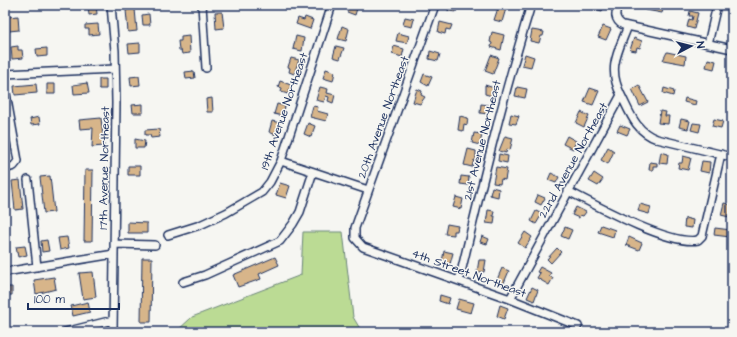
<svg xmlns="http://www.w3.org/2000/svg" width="737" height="337" font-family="'Architects Daughter',sans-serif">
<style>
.green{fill:#bbdb94;stroke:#6b8579}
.building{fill:#d7b58a;stroke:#1b2f5e}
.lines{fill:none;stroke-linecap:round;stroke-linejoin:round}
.minor-casing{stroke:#1b2f5e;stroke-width:10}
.minor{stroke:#f6f6f2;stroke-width:7}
.labels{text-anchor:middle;stroke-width:3;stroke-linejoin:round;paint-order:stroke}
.street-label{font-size:12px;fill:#1b2f5e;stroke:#f6f6f2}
</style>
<rect width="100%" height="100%" fill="#f6f6f2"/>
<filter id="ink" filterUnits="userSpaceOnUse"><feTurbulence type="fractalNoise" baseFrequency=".025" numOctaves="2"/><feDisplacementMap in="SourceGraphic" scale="8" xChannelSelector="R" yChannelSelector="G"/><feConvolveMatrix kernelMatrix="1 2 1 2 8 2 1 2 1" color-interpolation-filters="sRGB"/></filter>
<g filter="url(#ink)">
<!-- green -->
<path class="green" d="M303,232H343L353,317L362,332H176L192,317L301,275Z"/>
<!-- building -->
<path class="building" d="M88,5H96L97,14L89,15Z
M349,5H358L355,15L347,12Z
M449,5H457L456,12L448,11Z
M499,5H507L502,22L494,20Z
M591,5H604L602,11L591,8Z
M647,5H664L662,13L646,10Z
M135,9L137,31L128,32L126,10Z
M690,11L698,13L694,29L687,27L689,19L692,20L693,16H689Z
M215,12H222L224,28L216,29Z
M732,12V36L727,35Z
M149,14L150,25H143L142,15Z
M18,16L19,30L9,31L8,17Z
M305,17L313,20L310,29L296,24L298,18L304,20Z
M405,17L414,19L412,27L403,25Z
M440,22L452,25L450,30L446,29L445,34L438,32Z
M98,24L99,34L89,35V29H85V25Z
M342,26L349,29L346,41L338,39Z
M603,26L611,29L606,40L598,37Z
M532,30L544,32L543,36H541L539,43L530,41Z
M492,32L504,35L501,50L491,47L492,43L490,42Z
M398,33L409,36L407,43L396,41Z
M189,36L190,53L182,54L181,50H179L178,41H181V37Z
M296,36L304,38L302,51L293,49Z
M634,38L642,41L640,48L637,47L636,51L630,50Z
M140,43V52L129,53L128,44Z
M18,46V50H22L23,58L12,59L11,47Z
M336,46L344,48L340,59L333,57Z
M394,46L404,49L402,57L392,54Z
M47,48V56L37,57L36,49Z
M430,51L440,54L438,61L429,59Z
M667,52L686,56L685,64L663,60Z
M525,54L534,57L531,67L522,65Z
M491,55L499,58L493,74L485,71Z
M291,58L299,60L294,74L289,72L290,68L288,67Z
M708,59L716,61L714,69L706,67Z
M326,69L335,72L333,81L323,78Z
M194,71L195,78L186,79L185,72Z
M424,74L432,77L428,86L421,82Z
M139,76L140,85L131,86L130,77Z
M99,79H106V89H99Z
M280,81L291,85L288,94L281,92L282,88L278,87Z
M87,83L89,93L74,94L73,85Z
M36,84L37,93L15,95L14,86Z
M47,84H55V94H47Z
M485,85L494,88L492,96L485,94Z
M639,85L648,102L640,106L632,89Z
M320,87L328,89L327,93L335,95L333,103L328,101L329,97L326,96L324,102L316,100Z
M517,87L527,89L525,98L515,96Z
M590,88L599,91L593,105L584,102Z
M664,88L674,91L673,96L663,93Z
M417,89L422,91L421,95L425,97L420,104L413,102Z
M212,98L213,112H207L206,99Z
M685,98L696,101L695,105L684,102Z
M143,104V113H133L132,105Z
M277,104L285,106L283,116L274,114Z
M481,104L489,105L488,114L480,113Z
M313,106L318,107L317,111L328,114L326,121L310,117Z
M660,111L666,112L665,116H669L668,124L658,123Z
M581,112L589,116L584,127L576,123Z
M511,114L519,116L516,124L509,123Z
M460,116L468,118L467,125L464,124L463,131L458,130Z
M39,117L40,124L31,125L30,119Z
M101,118L104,146L92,147L93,128L80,129L79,120Z
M681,119L690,121L688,129L679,127Z
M714,119L723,121L721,128L712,126Z
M272,121L280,123L276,135L269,132Z
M308,123L315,126L311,137L304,134Z
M693,123L701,124L699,132L691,130Z
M620,125L630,129L627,135L617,131Z
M159,129L160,137L151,138L150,135H145V130Z
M474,133L482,134L480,145L472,143Z
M505,136L513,138L510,150L507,149L506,153L499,151Z
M567,136L576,141L573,149L563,144Z
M135,139L145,141L144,148H135Z
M608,147L614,151L608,164L601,160Z
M468,149L476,151V161L474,160L472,167L464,165Z
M661,152L668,154L667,164L659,163Z
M499,154L508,156L507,163L498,161Z
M683,156L691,158L688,170L678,168L679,163H682Z
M702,161L710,162L709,173L700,171Z
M650,162L657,163V166H653V170H649Z
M128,166H140V175H128Z
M496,167L507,169L505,180L501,179L500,184L493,183Z
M85,170H93L92,241H84Z
M551,173L559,177L556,183L548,180Z
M594,173L603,179L598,186L589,181Z
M50,176L54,212L44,213L40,177Z
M461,176L469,177L468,185L460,184Z
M20,180L23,209L15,210L12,181Z
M280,183L290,186L286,198L276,195Z
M492,187L499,189L498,197L490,195Z
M538,195L545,198L541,205L535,202Z
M456,197L463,199L461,209L453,207Z
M724,203L732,205L729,217L721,215Z
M640,204L651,207L649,214L638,211Z
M576,207L586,212L583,216L580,215L579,218L572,215Z
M488,210L494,211L493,216H495L494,224L486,223Z
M536,211L542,214L536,224L531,221Z
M685,218L693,220L692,228L684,227Z
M128,222L147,223V233H128Z
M447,224L458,226L457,231H454V235L445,234Z
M601,225L615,230L613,237L598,232Z
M565,227L572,230L568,239L561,236Z
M715,228L731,230L730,237L714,235Z
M525,232L532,237L525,248L518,243Z
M482,236L489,239L487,244L480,242Z
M67,237L69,248L60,250L58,238Z
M629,237L642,243L639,250L626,245Z
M47,240L49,251L42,252L41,241Z
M25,246L27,255L18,257L16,247Z
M557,248L561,252L551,263L547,259Z
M444,251L453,253L450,264L442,262Z
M275,257L279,265L259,274L261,279L238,287L233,275Z
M142,258H152L151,322H141Z
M479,260H486L484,272H477Z
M540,267L551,273L549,276L553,278L549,285L537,278L540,273L537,272Z
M502,268L509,271L503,285L496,282Z
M93,272L96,297L83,299L79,273Z
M54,277L56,289L36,294L34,280Z
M5,287H12V295H5Z
M532,287L538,290L534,301L527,298Z
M440,295L450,298L448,304L439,301Z
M459,299L474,303L471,313L456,309Z
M88,302L90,312L73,316L71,306Z
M500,305L508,308L504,319L497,316Z"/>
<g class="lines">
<defs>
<path id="minor" d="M111,5L115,51L116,103L113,332
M202,5L206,68
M435,5L355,228V238L363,247L510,299L578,326
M618,5C615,13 614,20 623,25L732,49
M708,44L717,5
M5,74L115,69
M5,88L18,161L14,166L5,169
M621,95C630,113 636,132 657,139L732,157
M281,161L368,190
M28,180L37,267
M568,191C595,205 670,246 698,240L702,236L721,154
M168,235L200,225L226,213L262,192L270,182L281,161L332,5
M114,244L155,245
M5,272L114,254
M459,281C481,188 503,96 531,5
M183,282L205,275L280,241L293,224L300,212L313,172
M510,299L621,95C607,68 618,52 628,26
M65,332L113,320"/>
</defs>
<!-- minor casing -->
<use href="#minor" class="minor-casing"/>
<!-- minor -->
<use href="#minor" class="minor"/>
</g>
</g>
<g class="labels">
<!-- street labels -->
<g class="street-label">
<text transform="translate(284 111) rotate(-71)" y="4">19th Avenue Northeast</text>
<text transform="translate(383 117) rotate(-70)" y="4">20th Avenue Northeast</text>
<text transform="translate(482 140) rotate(-76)" y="4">21st Avenue Northeast</text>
<text transform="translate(573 160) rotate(-61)" y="4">22nd Avenue Northeast</text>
<text transform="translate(104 168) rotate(-89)" y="4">17th Avenue Northeast</text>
<text transform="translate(469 273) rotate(20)" y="4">4th Street Northeast</text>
</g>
</g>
<!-- margin -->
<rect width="737" height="337" fill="none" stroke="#f6f6f2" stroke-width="20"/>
<rect x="10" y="10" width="717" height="317" fill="none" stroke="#1b2f5e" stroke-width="1.5" filter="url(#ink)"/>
<!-- north arrow -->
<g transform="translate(691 46) rotate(83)" stroke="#f6f6f2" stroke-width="3" paint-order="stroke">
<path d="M0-3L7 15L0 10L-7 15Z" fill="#1b2f5e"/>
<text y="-6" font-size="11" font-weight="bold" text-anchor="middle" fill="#1b2f5e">N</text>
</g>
<!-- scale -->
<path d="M28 303v6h91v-6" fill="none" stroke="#1b2f5e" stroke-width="2"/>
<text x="34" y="303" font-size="12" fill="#1b2f5e" stroke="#f6f6f2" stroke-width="3" paint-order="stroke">100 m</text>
</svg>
